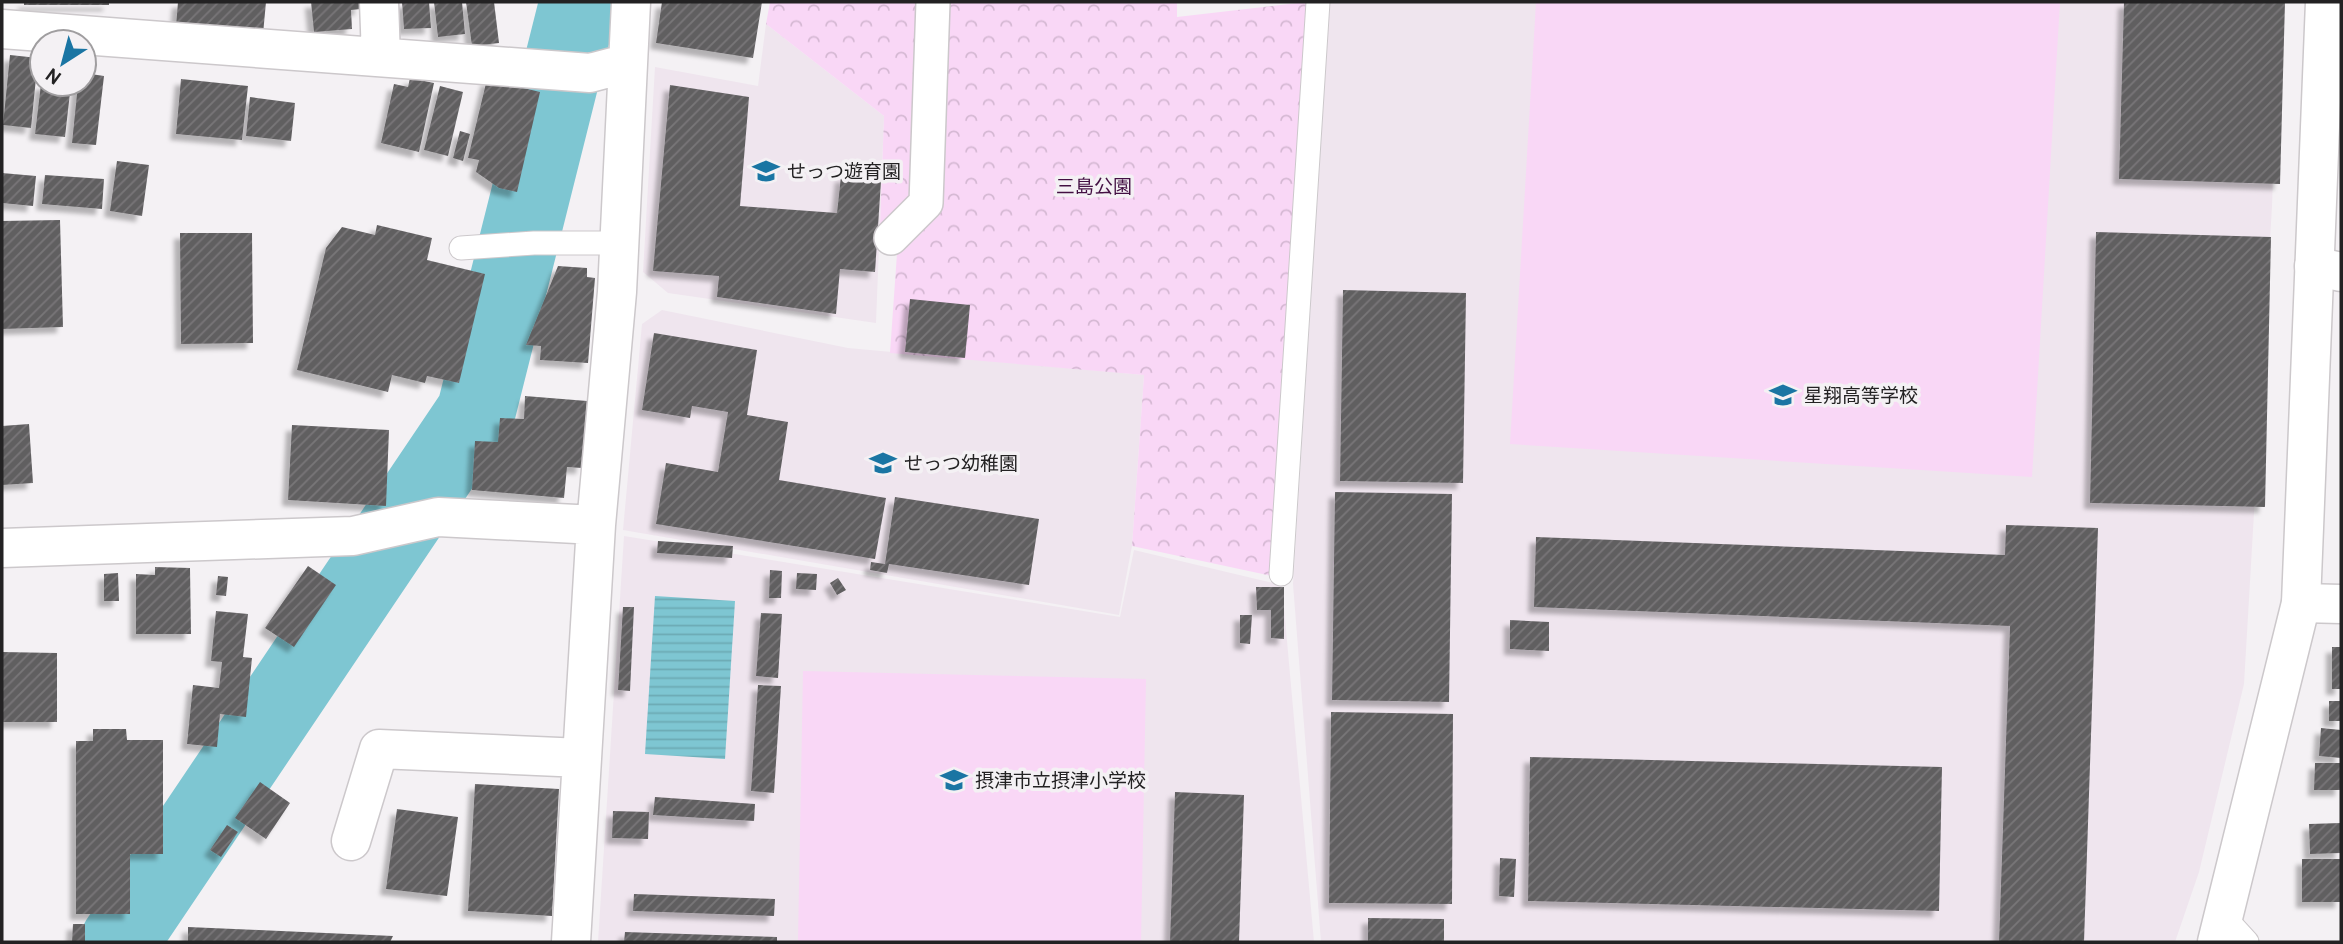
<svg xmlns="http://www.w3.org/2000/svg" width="2343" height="944" font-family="Overpass,'Noto Sans JP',sans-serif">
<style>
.built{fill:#efe5ee}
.forest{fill:url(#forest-crowns)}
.garden{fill:#f9d7f6}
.water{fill:url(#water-rules)}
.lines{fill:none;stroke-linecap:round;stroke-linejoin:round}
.river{stroke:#7ec6d2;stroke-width:79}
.building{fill:url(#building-hatch);filter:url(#shadow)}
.service-casing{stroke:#ccc8cb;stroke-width:25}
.pedestrian-casing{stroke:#ccc8cb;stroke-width:36}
.minor-casing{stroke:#ccc8cb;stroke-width:41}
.tertiary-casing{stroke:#ccc8cb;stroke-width:41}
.service{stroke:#fff;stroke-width:23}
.pedestrian{stroke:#fff;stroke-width:33}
.minor{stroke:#fff;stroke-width:38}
.tertiary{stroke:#fff;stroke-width:38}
.labels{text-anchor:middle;stroke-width:7;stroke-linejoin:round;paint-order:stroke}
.poi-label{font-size:19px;fill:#232223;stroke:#f4f1f4;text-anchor:start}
.park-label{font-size:19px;fill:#431043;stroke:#f4f1f4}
</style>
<defs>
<pattern id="forest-crowns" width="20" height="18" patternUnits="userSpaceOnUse" patternTransform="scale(1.75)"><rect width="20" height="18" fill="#f9d7f6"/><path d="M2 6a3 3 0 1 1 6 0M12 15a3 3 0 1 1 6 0" fill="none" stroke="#d5b8d3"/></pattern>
<pattern id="water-rules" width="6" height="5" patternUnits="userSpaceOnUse" patternTransform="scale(1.75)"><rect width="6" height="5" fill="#7ec6d2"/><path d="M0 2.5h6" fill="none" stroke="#6daab4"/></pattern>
<pattern id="building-hatch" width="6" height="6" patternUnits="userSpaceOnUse" patternTransform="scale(1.75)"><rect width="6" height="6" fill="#615f61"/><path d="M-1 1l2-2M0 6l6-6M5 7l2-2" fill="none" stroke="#787678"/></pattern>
<filter id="shadow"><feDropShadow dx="-6" dy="6" stdDeviation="2" flood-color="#0004"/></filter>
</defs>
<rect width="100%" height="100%" fill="#f4f1f4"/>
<!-- built -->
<path class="built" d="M1330,2H2279L2272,206L2244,684L2199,872L2175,942H1321L1293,584Z
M766,24L884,116L876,323L668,293L643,272L655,67L758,86Z
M662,310L848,348L1144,375L1132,546L1119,615L623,530L642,324Z
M624,536L1120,617L1134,550L1282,585L1314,942H598Z"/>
<!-- forest -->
<path class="forest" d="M770,2H1177V17L1306,2L1277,577L1132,546L1144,375L890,353L899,225L880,226L884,116L766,24Z"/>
<!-- garden -->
<path class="garden" d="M1536,2H2060L2032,477L1510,444Z
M803,671L1146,679L1141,942H798Z"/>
<!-- water -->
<path class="water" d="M655,596L735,601L725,759L645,754Z"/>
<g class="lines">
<!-- river -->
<path class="river" d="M119,942L476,412L579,2"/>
</g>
<!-- building -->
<path class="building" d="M24,2H109V5H24Z
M178,2H266L263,34L176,26Z
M311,2H360L361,9L351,10L352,29L314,32Z
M402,2H429L431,28L404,29Z
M434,2H462L465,34L438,37Z
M466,2H494L499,43L472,46Z
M662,2H762L753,58L656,43Z
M2124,2H2285L2280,184L2119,179Z
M10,55L38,58L31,128L3,125Z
M84,73L104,76L96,145L72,143L78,84H84Z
M410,78L434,83L419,152L381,143L394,84L408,87Z
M181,79L248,86L242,140L176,134Z
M487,79L540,92L517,192L499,188L476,172L479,160L468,158Z
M41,84H71L65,137L35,134Z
M670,85L749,97L740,206L837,213L841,176L881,181L875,272L840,269L836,314L717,297L719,276L653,271Z
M440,86L463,92L448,156L424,150Z
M250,97L295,103L291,141L246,136Z
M460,131L470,134L463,161L453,158Z
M117,161L149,165L142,216L110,211Z
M2,173L36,176L33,206L2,203Z
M45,175L104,179L102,209L42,204Z
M60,220L63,327L2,329V221Z
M377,225L432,238L427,260L485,274L459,383L427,376L425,383L392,375L388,392L297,370L326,248L342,227L375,235Z
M2096,232L2271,237L2265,507L2090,503Z
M180,233H252L253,343L181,344Z
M558,266L587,268V277L595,278L588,363L540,360L541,346L526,345Z
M1343,290L1466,293L1463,483L1340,481Z
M910,299L970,305L965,358L905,352Z
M654,333L757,350L747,415L788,422L779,480L886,498L875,559L656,524L666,463L718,472L728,412L692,406L690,418L642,410Z
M525,396L587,401L582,468L567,467L564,498L472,490L475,441L498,442L500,418L524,419Z
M29,424L33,483L2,485V426Z
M292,425L389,430L386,506L288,500Z
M1335,492L1452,494L1449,702L1332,700Z
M895,497L1039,519L1029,585L889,564L887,573L870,570L871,562L885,564Z
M2006,525L2098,528L2084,942H1999L2010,626L1534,607L1536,537L2005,555Z
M658,541L733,546L732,558L657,553Z
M308,566L336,585L294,647L265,628Z
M155,567L190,568L191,634H136V574L155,575Z
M770,570L782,571L781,598H769Z
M118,573L119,601H104V574Z
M797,573L817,574L816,590L796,589Z
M218,576L228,577L226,596L216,595Z
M838,578L846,590L837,595L830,583Z
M1256,587H1284V639L1271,638V610H1257Z
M623,607H634L630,691L618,690Z
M216,611L248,614L243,657L252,658L246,717L220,714L217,747L187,744L193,685L219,688L222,662L211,661Z
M761,613L782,614L778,678L756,676Z
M1240,615H1252L1250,644L1240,643Z
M1510,620L1549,622V651L1510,649Z
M2332,647H2341V689H2332Z
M2,652L57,653V722H2Z
M758,685L781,686L774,793L751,791Z
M2329,701H2341V721H2329Z
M1331,712L1453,714L1452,904L1329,903Z
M2321,728L2341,730V758L2319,756Z
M93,729H126L127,740H163V854H130V914H76V741H93Z
M1530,757L1942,767L1939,911L1528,901Z
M2315,763H2341V790H2314Z
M260,782L290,803L266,839L235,818Z
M475,784L559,789L552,916L468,911Z
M1175,792L1244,795L1239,942H1170Z
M655,797L755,804L754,821L653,815Z
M397,809L458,817L447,896L386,889Z
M613,811L649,812L648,839L612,838Z
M2341,823V853L2310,854L2309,824Z
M227,825L238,832L221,857L210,850Z
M1500,858L1516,859L1514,897L1499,896Z
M2302,859H2341V902H2302Z
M634,894L775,899L774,916L633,911Z
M1368,918L1444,919V942H1368Z
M73,924H85V942H72Z
M188,927L393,936L390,942H188Z
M625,932L777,937V942H624Z"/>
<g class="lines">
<defs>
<path id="service" d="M461,248L534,243H619
M1281,574L1318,2
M2225,918L2247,942"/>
<path id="pedestrian" d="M891,238L926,203L933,2"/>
<path id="minor" d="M379,2L381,57
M2,29L590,73L628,63
M2314,266L2341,272
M2,548L353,536L438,517L596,525
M2301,603L2341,604
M351,841L379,749L582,758
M571,942L596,525L617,292L631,2"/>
<path id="tertiary" d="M2217,942L2301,603L2325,2"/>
</defs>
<!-- service casing -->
<use href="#service" class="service-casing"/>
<!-- pedestrian casing -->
<use href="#pedestrian" class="pedestrian-casing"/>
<!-- minor casing -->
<use href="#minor" class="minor-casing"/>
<!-- tertiary casing -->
<use href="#tertiary" class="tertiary-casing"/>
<!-- service -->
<use href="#service" class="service"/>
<!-- pedestrian -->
<use href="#pedestrian" class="pedestrian"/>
<!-- minor -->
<use href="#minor" class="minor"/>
<!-- tertiary -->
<use href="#tertiary" class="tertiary"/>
</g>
<!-- icons -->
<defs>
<symbol id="school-bare" viewBox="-9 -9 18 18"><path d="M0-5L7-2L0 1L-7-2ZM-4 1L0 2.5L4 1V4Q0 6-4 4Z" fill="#1a75a3" stroke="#f4f1f4" stroke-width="2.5" paint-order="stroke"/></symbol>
</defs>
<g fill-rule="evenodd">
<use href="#school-bare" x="747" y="152" width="38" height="38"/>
<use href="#school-bare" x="1764" y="376" width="38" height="38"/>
<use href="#school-bare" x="864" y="444" width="38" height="38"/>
<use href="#school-bare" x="935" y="761" width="38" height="38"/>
</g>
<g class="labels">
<!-- poi labels -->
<g class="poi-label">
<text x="787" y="178">せっつ遊育園</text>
<text x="1804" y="402">星翔高等学校</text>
<text x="904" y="470">せっつ幼稚園</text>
<text x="975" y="787">摂津市立摂津小学校</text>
</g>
<!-- park labels -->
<g class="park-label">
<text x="1094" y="193">三島公園</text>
</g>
</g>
<!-- border -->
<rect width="2343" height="944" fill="none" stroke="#232223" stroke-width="7"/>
<!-- north arrow -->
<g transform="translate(63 63) rotate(216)"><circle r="33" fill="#f4f1f4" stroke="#a09ea0" stroke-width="2"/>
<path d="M0-5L12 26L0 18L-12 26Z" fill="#1a75a3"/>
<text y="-10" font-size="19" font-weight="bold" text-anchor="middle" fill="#232223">N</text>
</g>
</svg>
